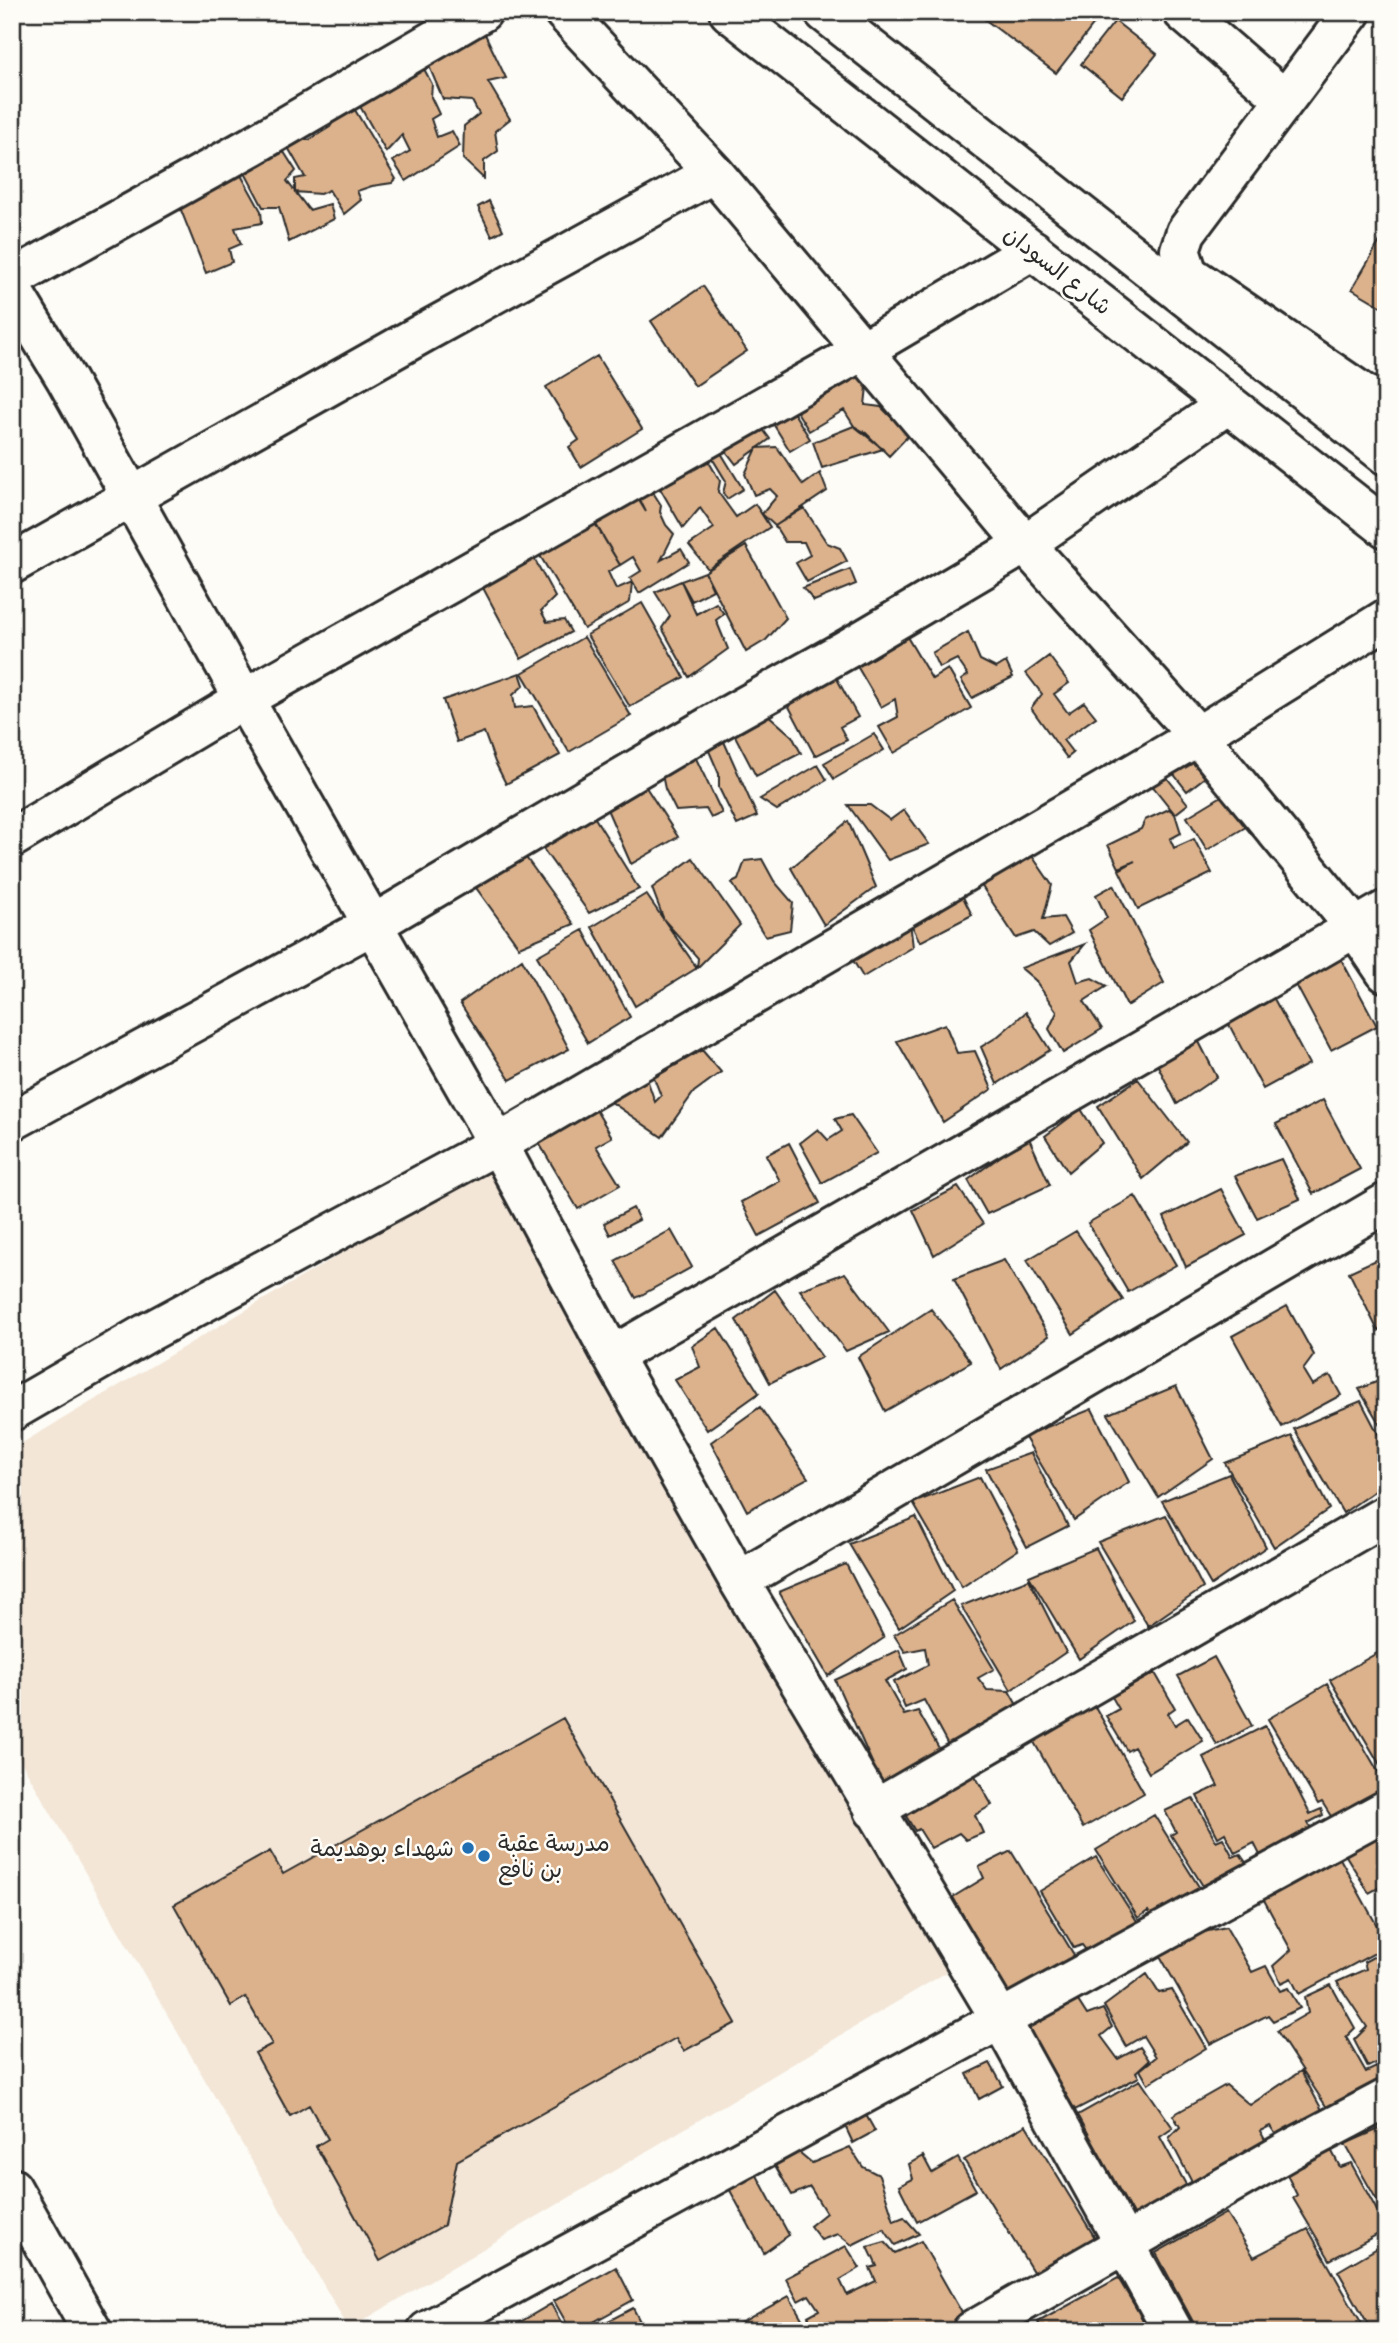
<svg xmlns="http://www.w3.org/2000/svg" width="1398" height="2343" font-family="Mynerve,'Playpen Sans Arabic',sans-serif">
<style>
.built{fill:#f3e6d7}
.building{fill:#dcb28c;stroke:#2b2b2b;stroke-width:2}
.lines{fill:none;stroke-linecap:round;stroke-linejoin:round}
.street-casing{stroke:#2b2b2b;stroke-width:44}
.secondary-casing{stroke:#2b2b2b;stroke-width:44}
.street{stroke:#fdfcf7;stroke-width:38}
.secondary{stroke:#fdfcf7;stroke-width:38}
.poi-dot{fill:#1f6fb2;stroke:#fdfcf7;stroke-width:2.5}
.labels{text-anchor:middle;stroke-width:5;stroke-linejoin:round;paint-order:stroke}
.street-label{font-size:23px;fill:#2b2b2b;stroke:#fdfcf7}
.poi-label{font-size:23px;fill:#2b2b2b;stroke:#fdfcf7;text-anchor:start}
</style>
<rect width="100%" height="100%" fill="#fdfcf7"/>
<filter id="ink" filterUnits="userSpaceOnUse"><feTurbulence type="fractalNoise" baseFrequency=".0143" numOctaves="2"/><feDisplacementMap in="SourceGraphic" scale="14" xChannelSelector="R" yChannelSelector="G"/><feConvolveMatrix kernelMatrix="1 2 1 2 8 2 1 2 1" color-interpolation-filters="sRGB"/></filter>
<g filter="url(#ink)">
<!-- built -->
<path class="built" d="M492,1164L957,1966L349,2329L12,1746V1449Z"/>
<!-- building -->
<path class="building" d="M975,12H1098L1101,15L1056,73Z
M1115,21L1157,54L1122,97L1081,64Z
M484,32L506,78L488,82L510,119L495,131L498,151L484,161V179L463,159L464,126L479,114L472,101L443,99L428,64Z
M423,67L432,84L431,97L439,114L431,119L437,137L452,131L460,146L406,181L393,161L410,151L402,135L386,152L357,101Z
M355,110L396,179L392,183L372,186L357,191L361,200L344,214L329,190L320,194L295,192V179L305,177L286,144L297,137L309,140L330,127L338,114Z
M284,152L296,171L287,181L309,210L330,204L334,219L289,242L279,207H263L244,171Z
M241,175L261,211L262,223L235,228L241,244L229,249L232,262L206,273L179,205Z
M489,201L503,230L492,236L478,207Z
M1383,236L1386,238V309L1352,289Z
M703,286L747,351L695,386L651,321Z
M597,356L642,429L581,467L569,447L579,440L546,387Z
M852,361L867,387L865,405L881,407L909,435L889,456L866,433L854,426L844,410L809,431L789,399Z
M792,410L810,439L790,451L772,422Z
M756,420L770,439L736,464L722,446Z
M854,426L883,449L822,468L813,442Z
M777,447L803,485L820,473L827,491L775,526L762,514L777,496L770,489L754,495L745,474L757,448Z
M718,448L743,489L727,499L723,493L726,481L709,453Z
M702,450L720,481L718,492L736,517L755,504L770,527L708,569L689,545L714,528L700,508L683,528L654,478Z
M647,483L661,505L660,512L666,525L674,534L661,560L681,549L689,562L639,593L630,578L641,571L633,557L620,565L587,510L629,484L646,512L635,490Z
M804,508L827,543L840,548L847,561L807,582L796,563L810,555L804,542H785L775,526Z
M591,516L620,565L608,572L616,589L632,582L630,602L584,629L536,549Z
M746,546L786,618L766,640L746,652L705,572Z
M534,558L555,597L541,611L547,622L564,620L571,632L521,659L482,586Z
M850,569L856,584L814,601L803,588Z
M705,572L713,590L692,601L681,581Z
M681,581L696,614L716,603L724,614L716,620L728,649L689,677L662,628L670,616L655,592Z
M642,603L684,677L630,707L587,635Z
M897,620L932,679L948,669L971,708L894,753L879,727L898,717L895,699L881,707L847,649Z
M968,632L980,660L996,668L1006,662L1013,677L972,698L961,680L968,675L957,659L939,668L932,653Z
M584,637L631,716L569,752L522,673Z
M1049,656L1069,683L1054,694L1068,713L1084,702L1096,717L1063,740L1073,753L1067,758L1031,708L1042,694L1026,673Z
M520,673L524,685L513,695L515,708L533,706L560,755L506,784L495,762L484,732L457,742L443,700Z
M836,677L858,717L840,727L847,740L815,756L787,703Z
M766,713L792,736L801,753L756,776L733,732Z
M874,734L884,750L834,779L824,763Z
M722,737L757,816L737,825L719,788V774L706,744Z
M692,750L722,813L711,818L706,809L676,811L665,789L660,765Z
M1192,761L1205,777L1187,791L1169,768Z
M818,765L827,780L777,810L760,799Z
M1164,774L1188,804L1175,814L1151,784Z
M642,781L678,837L631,864L599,791Z
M1235,788L1256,821L1207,850L1187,817Z
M848,805H870L890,820L904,810L929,844L888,860Z
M1169,809L1175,814L1181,833L1170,839L1174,848L1194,839L1212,873L1138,909L1119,870L1135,861L1119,868L1108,845L1141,829L1145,820Z
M590,810L639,889L589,913L536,839Z
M848,821L876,887L824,925L791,868Z
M522,852L574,924L519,947L474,885Z
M1030,853L1052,885L1043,919L1063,917L1072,933L1049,946L1034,932L1016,938L981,885Z
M693,858L740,925L697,968L698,958L664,920L652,888Z
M762,859L774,881L793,903L790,930L765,936L732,883L738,880L745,861Z
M1114,885L1164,983L1127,1006L1089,930L1107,918L1096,895Z
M646,894L697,968L635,1006L592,927Z
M962,895L972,915L920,942L910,922Z
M910,922L913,947L863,977L851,957Z
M583,930L630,1017L588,1043L537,956Z
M1085,944L1071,961L1078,982L1092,978L1107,986L1084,1001L1102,1029L1063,1053L1049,1029L1057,1012L1035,980L1021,968Z
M1340,957L1377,1026L1331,1050L1294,981Z
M522,959L569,1049L510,1080L460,1003Z
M1272,995L1309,1064L1263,1089L1226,1019Z
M1026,1012L1050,1050L997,1084L981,1047L997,1037Z
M945,1024L957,1053L975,1051L992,1089L943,1122L897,1041Z
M1197,1038L1217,1077L1177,1104L1156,1062Z
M702,1050L721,1072L694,1092L662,1137L607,1099L646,1076L655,1102L661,1096L654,1078Z
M1138,1079L1187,1142L1143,1179L1098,1106Z
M1323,1100L1360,1169L1313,1194L1276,1124Z
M593,1105L612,1137L596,1146L620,1185L578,1209L536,1138Z
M1081,1109L1102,1143L1068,1172L1045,1136Z
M851,1115L877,1153L822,1183L800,1143L818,1129L828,1140L842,1131L835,1119Z
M1028,1136L1050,1185L987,1214L968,1180Z
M789,1143L820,1203L759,1236L741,1202L780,1181L766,1155Z
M1281,1159L1300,1199L1257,1218L1235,1176Z
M958,1187L983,1224L934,1255L913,1210Z
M1221,1189L1246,1235L1186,1267L1164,1217Z
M1135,1196L1176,1265L1128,1292L1088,1223Z
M633,1208L639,1220L610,1235L604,1223Z
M671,1230L692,1267L636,1298L615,1261Z
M1076,1231L1123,1300L1073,1334L1027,1260Z
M1386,1255V1327L1378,1331L1349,1272Z
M1004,1260L1049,1336L1001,1369L954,1279Z
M845,1273L889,1332L846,1351L800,1290Z
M775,1290L822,1357L770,1383L736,1320Z
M1287,1306L1314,1355L1303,1370L1312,1385L1330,1375L1341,1395L1282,1427L1232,1336Z
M931,1309L971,1362L885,1411L858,1357Z
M718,1328L759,1393L707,1430L675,1380L700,1367L692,1346Z
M1386,1378V1435L1359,1389Z
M1176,1386L1213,1459L1158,1497L1108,1414Z
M1361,1401L1386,1449V1483L1343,1513L1294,1429Z
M760,1407L808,1478L747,1511L711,1442Z
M1092,1409L1129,1482L1074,1520L1024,1436Z
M1292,1436L1329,1509L1274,1547L1225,1463Z
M1031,1453L1068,1526L1027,1547L986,1469Z
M1229,1474L1266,1547L1211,1585L1162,1501Z
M980,1477L1018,1550L962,1587L913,1503Z
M1166,1515L1203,1588L1148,1626L1098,1542Z
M916,1517L953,1591L899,1628L849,1544Z
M1096,1548L1134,1621L1079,1659L1029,1576Z
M846,1564L884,1638L828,1676L779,1592Z
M1029,1579L1066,1652L1011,1690L961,1606Z
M952,1600L994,1669L978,1678L987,1690L1009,1691L1022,1714L953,1754L924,1700L905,1708L894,1682L928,1665L925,1648L905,1652L894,1635Z
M1386,1648V1775L1330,1680Z
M899,1650L907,1669L885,1681L904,1715L918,1711L944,1757L883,1787L835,1680Z
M1214,1657L1252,1726L1217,1745L1178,1676Z
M1155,1673L1175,1708L1168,1713L1175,1725L1188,1717L1203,1741L1149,1773L1134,1747L1127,1751L1106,1716L1119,1709L1112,1697Z
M1327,1684L1386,1785V1802L1339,1829L1322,1802L1318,1804L1268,1719Z
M1093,1703L1144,1793L1083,1828L1031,1737Z
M563,1718L736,2023L684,2051L676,2038L457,2161L444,2225L380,2261L316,2146L328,2139L309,2105L290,2116L255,2053L272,2044L245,1997L231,2006L174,1905L270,1851L283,1874Z
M1265,1726L1310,1814L1321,1809L1323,1815L1308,1823L1317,1840L1266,1867L1254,1843L1235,1853L1225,1833L1218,1837L1197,1796L1218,1786L1203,1757Z
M970,1767L992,1805L975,1815L983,1833L966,1840L959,1833L931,1848L919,1829L915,1831L900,1806Z
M1193,1798L1216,1841L1223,1838L1233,1857L1240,1854L1254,1874L1213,1897L1207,1884L1203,1886L1171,1835L1176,1832L1165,1811Z
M1154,1815L1206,1898L1158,1928L1148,1911L1138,1918L1096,1850Z
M1380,1824L1386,1833V1884L1369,1893L1340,1846Z
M1011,1851L1082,1968L1013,2007L953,1897L984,1878L979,1867Z
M1337,1853L1386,1942V1947L1299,1994L1291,1978L1281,1983L1273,1966L1291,1950L1264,1900Z
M1096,1857L1142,1929L1095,1962L1082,1945L1074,1948L1040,1891Z
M1226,1927L1252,1972L1266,1966L1280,1991L1288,1988L1300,2008L1273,2021L1268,2015L1210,2044L1159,1954L1182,1937Z
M1386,1950V2058L1368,2067L1354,2040L1367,2027L1337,1982L1366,1969L1364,1962Z
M1147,1974L1159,1993L1172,1990L1206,2048L1148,2084L1140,2070L1156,2057L1143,2036L1126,2046L1104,2006Z
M1331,1985L1355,2028L1346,2037L1366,2072L1385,2063L1386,2064V2091L1335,2120L1277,2031L1308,2013L1305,1997Z
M1073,1993L1087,2015L1103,2009L1112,2027L1101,2036L1118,2059L1140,2047L1149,2060L1136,2072L1139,2077L1075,2110L1025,2025Z
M990,2063L1003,2086L979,2099L967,2074Z
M1301,2071L1328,2121L1283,2145L1270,2126L1260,2131L1272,2152L1197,2192L1169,2138L1180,2127L1173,2115L1226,2085L1250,2105Z
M1140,2080L1173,2128L1160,2137L1189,2190L1139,2226L1078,2115Z
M866,2115L875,2131L853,2143L845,2126Z
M1026,2125L1097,2241L1040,2283L964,2160Z
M1386,2126V2200L1379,2204L1345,2144Z
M1326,2140L1340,2167L1351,2163L1386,2227V2230L1330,2260L1293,2198L1297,2195L1282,2165Z
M793,2147L812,2163L850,2147L863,2167L879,2175L894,2221L904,2217L919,2234L895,2245L884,2229L852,2245L838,2234L821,2240L810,2226L826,2213L810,2187L792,2195L772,2160Z
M923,2156L932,2173L958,2158L976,2190L917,2222L899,2186L913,2179L909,2164Z
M753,2168L789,2235L764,2253L726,2183Z
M1226,2213L1254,2257L1308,2229L1366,2331H1198L1156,2253Z
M921,2241L966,2320L948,2331H817L808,2316L819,2310L809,2295L798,2301L786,2278L846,2246L860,2268L840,2280L847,2295L876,2281L870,2268L877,2266L868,2247L885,2242L895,2253Z
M1386,2243V2331H1372L1338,2271Z
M616,2267L633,2300L577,2331H571L554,2301Z
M1118,2278L1150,2331H1042L1038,2322Z
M789,2296L809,2331H736L733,2327Z
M551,2304L566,2331H505Z
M633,2308L645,2331H589Z"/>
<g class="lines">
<defs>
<path id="street" d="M564,12L714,173L1025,544L1198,736L1355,927L1386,973
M1183,12L1284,99
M1351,12L1186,232L1180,250L1188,274L1386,409
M12,279L252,146L482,12
M12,290L66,379L244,699L498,1144L612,1356L739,1581L1001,2020L1173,2331
M12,564L423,333L714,173
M12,838L244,699L862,351L1033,250
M12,1121L372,925L720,720L847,649L1025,544L1228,404
M612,1356L1386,910
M12,1411L145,1334L498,1144L1198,736L1386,619
M739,1581L1386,1203
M874,1810L1386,1515
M12,2188L92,2331
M427,2331L1386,1810
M972,2331L1293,2148L1386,2099"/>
<path id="secondary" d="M729,12L1386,528
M824,12L1386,455"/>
</defs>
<!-- street casing -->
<use href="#street" class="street-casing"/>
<!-- secondary casing -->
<use href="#secondary" class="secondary-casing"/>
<!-- street -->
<use href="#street" class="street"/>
<!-- secondary -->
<use href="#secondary" class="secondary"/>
</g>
</g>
<!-- markers -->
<g class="poi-dot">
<circle cx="468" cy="1848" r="7"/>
<circle cx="484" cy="1856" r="7"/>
</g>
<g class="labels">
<!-- street labels -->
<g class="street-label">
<text transform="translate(1058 270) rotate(38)" y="8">شارع السودان</text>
</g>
<!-- poi labels -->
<g class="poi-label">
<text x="498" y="1851">مدرسة عقبة<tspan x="498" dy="26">بن نافع</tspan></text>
<text x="454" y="1856" text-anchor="end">شهداء بوهديمة</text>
</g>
</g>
<!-- margin -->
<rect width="1398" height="2343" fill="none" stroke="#fdfcf7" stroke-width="42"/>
<rect x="21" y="21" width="1356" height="2301" fill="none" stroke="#2b2b2b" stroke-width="2.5" filter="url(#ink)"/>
</svg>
